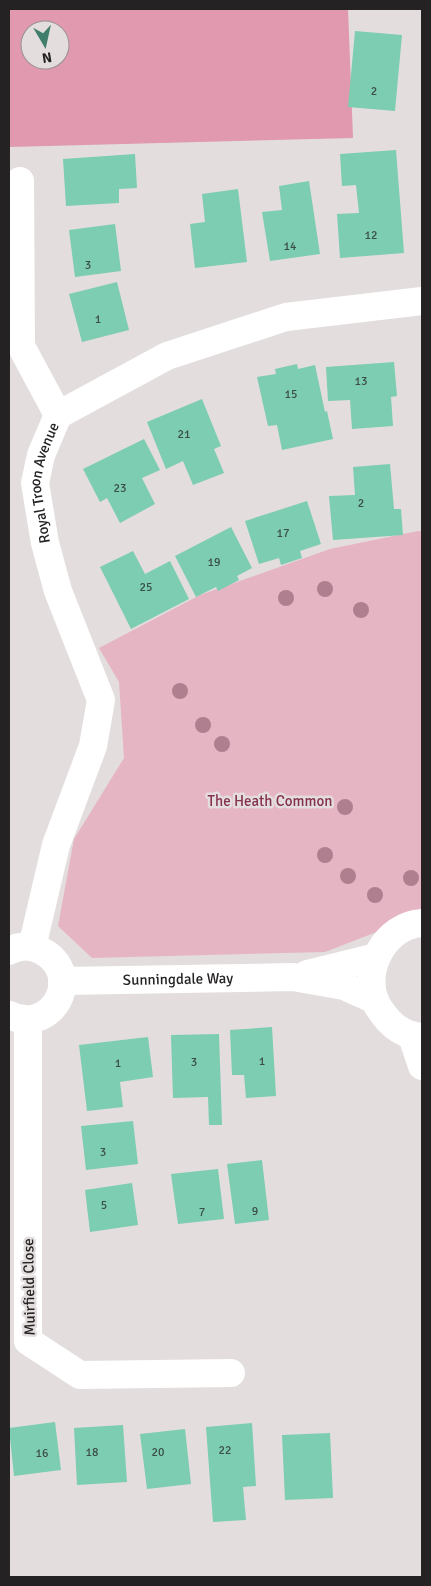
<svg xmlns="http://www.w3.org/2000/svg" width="431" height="1586" font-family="Signika,sans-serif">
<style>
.green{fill:#e6b5c3}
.forest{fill:#e099ae;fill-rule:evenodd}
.building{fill:#7ccdb2}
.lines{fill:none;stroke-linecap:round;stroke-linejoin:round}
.minor{stroke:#fff;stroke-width:28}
.tree{fill:#af7f90}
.labels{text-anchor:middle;stroke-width:5;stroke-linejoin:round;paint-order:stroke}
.number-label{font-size:12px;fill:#3b4d47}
.street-label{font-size:15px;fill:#252223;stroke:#e3ddde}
.park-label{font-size:15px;fill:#853250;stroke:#e3ddde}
</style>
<rect width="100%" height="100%" fill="#e3ddde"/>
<!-- green -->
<path class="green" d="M418,531H422V908L374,933L325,952L92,958L58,926L74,839L124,758L119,682L99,648L200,595L330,549Z"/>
<!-- forest -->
<path class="forest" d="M9,9H348L353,138L9,147ZM30,30H60V60H30Z"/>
<!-- building -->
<path class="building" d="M355,31L402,35L395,111L348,107Z
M396,150L404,253L340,258L337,214L359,213L356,185L342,186L340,154Z
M135,154L137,188L119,189V203L66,206L63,159Z
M309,181L320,254L270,261L262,212L282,210L279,186Z
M238,189L247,262L195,268L190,224L205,222L202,194Z
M115,224L121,271L75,277L69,230Z
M117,282L129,330L82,342L69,294Z
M394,362L397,396L391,397L393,426L352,429L350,400L328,401L326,367Z
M297,364L298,369L315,365L325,412L327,411L333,439L282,450L277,425L268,426L257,377L276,374L275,369Z
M202,399L221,446L214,449L224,473L193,485L183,461L166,469L147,422Z
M144,439L160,470L142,478L155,504L120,523L107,498L100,502L83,469Z
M390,464L394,509H401L403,535L333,540L329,496L355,495L353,467Z
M307,501L321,544L300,551L302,558L281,565L279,558L259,564L245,521Z
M231,527L252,568L237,576L239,580L218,591L216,587L196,597L175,556Z
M133,551L145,574L170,561L189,599L131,629L100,567Z
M272,1027L276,1096L246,1098L244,1075H232L230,1030Z
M219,1034L222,1125H209L208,1097L173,1098L171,1035Z
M148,1037L153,1077L120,1082L123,1107L87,1111L79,1045Z
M133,1121L138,1164L86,1170L81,1126Z
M262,1160L269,1220L235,1224L227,1164Z
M218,1169L224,1219L178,1224L171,1174Z
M132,1183L138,1225L90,1232L85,1190Z
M55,1422L61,1470L14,1476L9,1428Z
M252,1423L256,1486L243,1487L246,1520L213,1522L206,1427Z
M123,1425L127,1482L77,1485L74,1428Z
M185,1429L191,1484L147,1489L140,1434Z
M330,1433L333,1498L285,1500L282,1435Z"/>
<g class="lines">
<!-- minor -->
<g class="minor">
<path d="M20,181L21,346L58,415"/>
<path d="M422,923C386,925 362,968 375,1001C378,1008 383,1014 388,1020C397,1030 409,1036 422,1037"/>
<path id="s1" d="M32,947L56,845L93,746L101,700L58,591L45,543L35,483L41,455L58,415L167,356L286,317L422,301"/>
<path d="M9,951C19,945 32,945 42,951C85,974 53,1036 9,1015"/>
<path d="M307,974L376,957"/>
<path id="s2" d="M62,981L293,977L344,986L375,1000"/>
<path d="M28,1020V1341L80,1375L231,1373"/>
<path d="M412,1036L422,1066"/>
</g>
</g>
<!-- trees -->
<g class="tree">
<circle cx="325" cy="589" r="8"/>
<circle cx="286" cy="598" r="8"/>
<circle cx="361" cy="610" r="8"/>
<circle cx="180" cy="691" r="8"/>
<circle cx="203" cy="725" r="8"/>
<circle cx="222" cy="744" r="8"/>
<circle cx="345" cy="807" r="8"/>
<circle cx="325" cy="855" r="8"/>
<circle cx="348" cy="876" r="8"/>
<circle cx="411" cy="878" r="8"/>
<circle cx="375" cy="895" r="8"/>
</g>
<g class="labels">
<!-- number labels -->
<g class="number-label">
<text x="374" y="95">2</text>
<text x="371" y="239">12</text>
<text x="290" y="250">14</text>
<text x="88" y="269">3</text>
<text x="98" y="323">1</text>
<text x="361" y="385">13</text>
<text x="291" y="398">15</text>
<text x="184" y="438">21</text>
<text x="120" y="492">23</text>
<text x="361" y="507">2</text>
<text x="283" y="537">17</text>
<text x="214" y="566">19</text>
<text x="146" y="591">25</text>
<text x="262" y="1065">1</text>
<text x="194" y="1066">3</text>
<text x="118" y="1067">1</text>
<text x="103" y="1156">3</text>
<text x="104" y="1209">5</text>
<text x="255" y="1215">9</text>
<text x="202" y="1216">7</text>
<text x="225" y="1454">22</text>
<text x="92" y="1456">18</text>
<text x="158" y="1456">20</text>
<text x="42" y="1457">16</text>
</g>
<!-- street labels -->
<g class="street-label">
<text dy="5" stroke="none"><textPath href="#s1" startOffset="486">Royal Troon Avenue</textPath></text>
<text dy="5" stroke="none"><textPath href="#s2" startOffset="116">Sunningdale Way</textPath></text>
<text transform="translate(29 1287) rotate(-91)" y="5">Muirfield Close</text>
</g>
<!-- park labels -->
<g class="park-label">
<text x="270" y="806">The Heath Common</text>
</g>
</g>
<!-- border -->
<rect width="431" height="1586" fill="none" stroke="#252223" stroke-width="20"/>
<!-- north arrow -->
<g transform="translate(45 45) rotate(171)"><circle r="24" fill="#e3ddde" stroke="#979293"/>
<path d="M0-4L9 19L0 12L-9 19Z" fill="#407e6b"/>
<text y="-8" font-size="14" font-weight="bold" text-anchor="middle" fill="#252223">N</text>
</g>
</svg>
